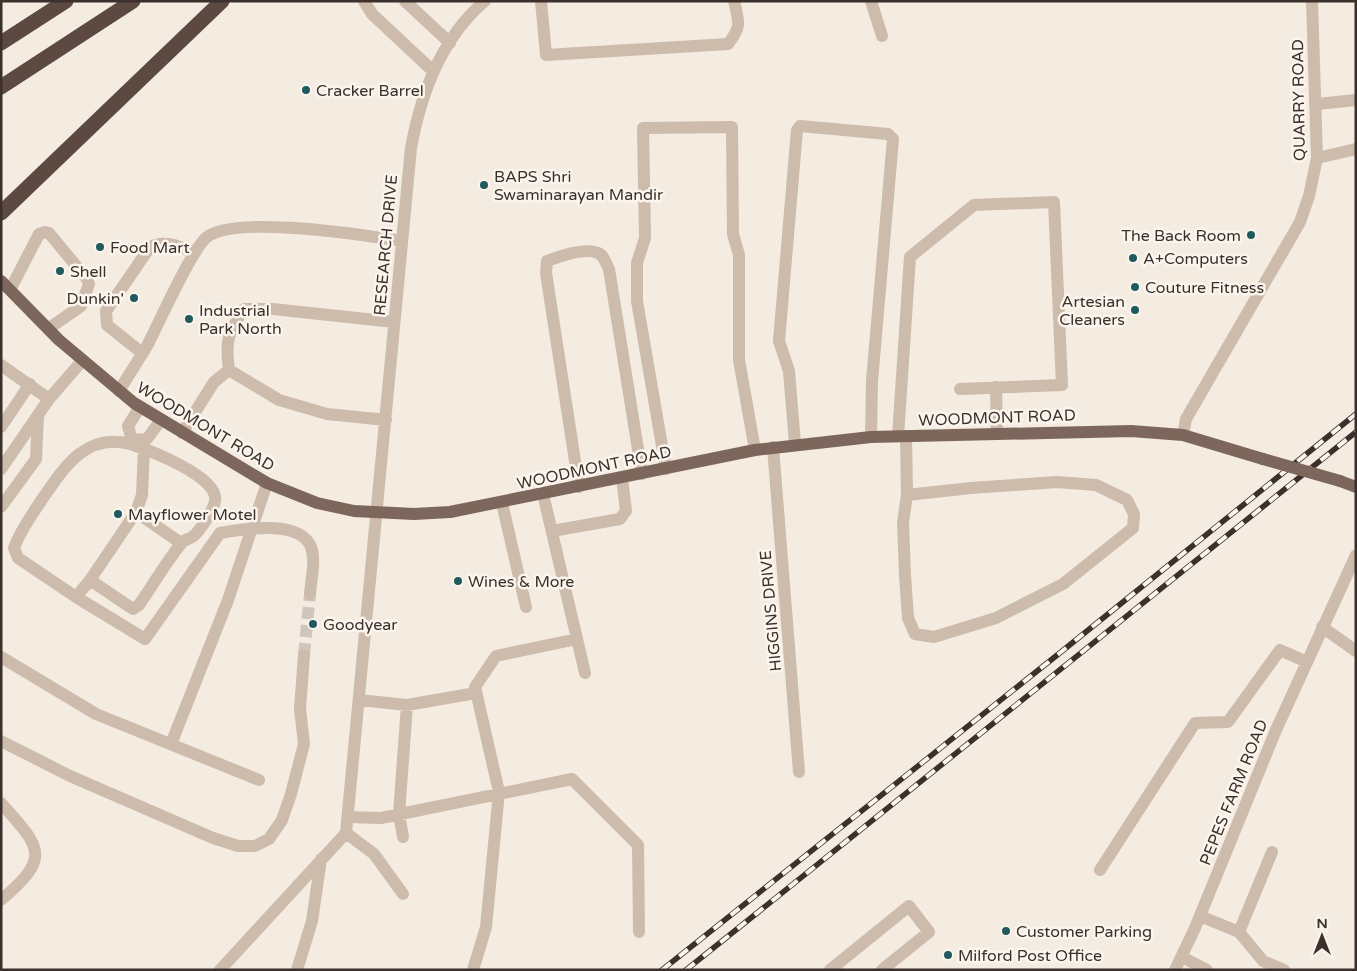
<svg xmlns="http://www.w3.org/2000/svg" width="1357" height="971" font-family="'Varela Round',sans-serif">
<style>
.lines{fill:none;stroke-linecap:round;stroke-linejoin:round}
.minor-tunnel{stroke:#cfc6bd;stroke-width:12;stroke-dasharray:12 6;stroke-linecap:butt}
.minor{stroke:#cdbbac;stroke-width:12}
.major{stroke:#7d675c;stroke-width:12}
.highway{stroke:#5c4a42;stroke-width:15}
.rail-casing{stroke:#3b302b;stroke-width:5.5}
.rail{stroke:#fbf5ee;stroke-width:4;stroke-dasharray:11;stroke-linecap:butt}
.major-bridge{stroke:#7d675c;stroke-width:12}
.poi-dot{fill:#1f5a5e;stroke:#fbf5ee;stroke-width:2}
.labels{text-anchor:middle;stroke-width:5;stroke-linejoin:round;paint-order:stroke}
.poi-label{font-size:16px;fill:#3b302b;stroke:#fbf5ee;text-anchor:start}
.street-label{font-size:16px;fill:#3b302b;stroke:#fbf5ee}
</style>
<rect width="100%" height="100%" fill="#f4ebe1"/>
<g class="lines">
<!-- minor-tunnel -->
<path class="minor-tunnel" d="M304,655L310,594"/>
<!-- minor -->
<path class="minor" d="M364,1L372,14L433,71
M405,1L450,43
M541,1L546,55L728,44C742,26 739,23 734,1
M871,1L882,36
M1317,104L1356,100
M1317,158L1356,149
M10,290L39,234L45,232L49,233L87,279L89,284L81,306L48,329
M142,353L107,325L106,311L150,247C165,239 181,247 195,253
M1,365L49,399L82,361
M229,370C225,340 228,333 244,309H273L394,322
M996,387L997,433
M119,391C128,376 138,361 147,346C158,325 192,248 207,237C238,215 364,235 402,241
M1,427L30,384
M182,433L214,382L229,370L279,400L327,414L386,420
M1183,435L1186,419L1300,222L1309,196L1317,158L1312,1
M898,436L910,257L974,205L1054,202L1062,385L960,389
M906,436L907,495L903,523L905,575L908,618L915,634L934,637L996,618L1063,584L1133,528L1134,514L1127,500L1096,485L1057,482L971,488L907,495
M132,440L147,439L161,420
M130,444C85,432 63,469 41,501C31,516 20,531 14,548L18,558L76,597L90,580L133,609L139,605C153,585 165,564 180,545C184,539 188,540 192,537C199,533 214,509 215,501C220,477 149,450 130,444L132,440L128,426L140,407
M795,444L789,371L779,341L797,130L800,126L888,134L893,139L872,381L871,437
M773,447L799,772
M144,449L142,495L136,512L181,543
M1,469L49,399
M666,469L637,301V263L645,238L643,128L732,127L733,234L739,255V360L755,450
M579,487L546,273L547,261C560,256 585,247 598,253C604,255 606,264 609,269L642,474
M543,494L585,673
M502,503L526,607
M1,507L36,459L38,415
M552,531L620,519L626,511L622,478
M90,580L136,512
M76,597L145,639L220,533C243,529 300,519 311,547C316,561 311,580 310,594
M1322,627L1356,651
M1,657L96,714L259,780
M359,700L407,705L476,693
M1,741L70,776L213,838L238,846H255L269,839L282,820L291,794L304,744L300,709L304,655
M171,744L228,600L267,483
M1,803C41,848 52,857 1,900
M348,817L381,818L572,779L638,845L639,932
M346,833L411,148C421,93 441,38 485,1
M346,833L374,854L403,894
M403,837L399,814L407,705
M1100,870L1195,723L1228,722L1280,650L1307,662
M1200,916L1239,932L1263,961L1284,970
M1239,932L1272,852
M1182,957L1207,970
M220,970L346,833
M297,970L312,921L321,859
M473,970L486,927L499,792L475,687L496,656L577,639
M830,970L909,906L929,932L882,970
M1175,970L1195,928L1276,730L1356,555"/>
<!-- major -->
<path class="major" d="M1,281L59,340L134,403L267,483L317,503L354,511L414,514L450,512L755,450L871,437L1131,431L1183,435L1263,459
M1340,481L1356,487"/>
<!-- highway -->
<path class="highway" d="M1,43L66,1
M1,87L133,1
M1,213L222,1"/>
<defs>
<path id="rail" d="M662,970L1056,656L1356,414
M686,970L1356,432"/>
</defs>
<!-- rail casing -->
<use href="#rail" class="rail-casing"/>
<!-- rail -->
<use href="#rail" class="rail"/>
<!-- major-bridge -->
<path class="major-bridge" d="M1263,459L1340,481"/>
</g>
<!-- markers -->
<g class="poi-dot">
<circle cx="306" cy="90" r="5"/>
<circle cx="484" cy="185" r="5"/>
<circle cx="1251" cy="235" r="5"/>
<circle cx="100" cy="247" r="5"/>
<circle cx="1133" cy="258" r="5"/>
<circle cx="60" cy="271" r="5"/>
<circle cx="1135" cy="287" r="5"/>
<circle cx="134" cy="298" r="5"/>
<circle cx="1135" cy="310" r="5"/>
<circle cx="189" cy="319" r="5"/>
<circle cx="118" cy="514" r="5"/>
<circle cx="458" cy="581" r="5"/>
<circle cx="313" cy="624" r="5"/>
<circle cx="1006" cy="931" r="5"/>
<circle cx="948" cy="955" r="5"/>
</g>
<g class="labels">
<!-- poi labels -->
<g class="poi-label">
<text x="316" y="96">Cracker Barrel</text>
<text x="494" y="182">BAPS Shri<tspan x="494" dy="18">Swaminarayan Mandir</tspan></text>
<text x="1241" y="241" text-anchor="end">The Back Room</text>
<text x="110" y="253">Food Mart</text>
<text x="1143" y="264">A+Computers</text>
<text x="70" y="277">Shell</text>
<text x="1145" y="293">Couture Fitness</text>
<text x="124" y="304" text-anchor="end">Dunkin'</text>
<text x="1125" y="307" text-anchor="end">Artesian<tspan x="1125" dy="18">Cleaners</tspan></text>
<text x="199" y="316">Industrial<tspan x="199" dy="18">Park North</tspan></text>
<text x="128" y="520">Mayflower Motel</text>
<text x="468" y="587">Wines &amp; More</text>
<text x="323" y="630">Goodyear</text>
<text x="1016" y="937">Customer Parking</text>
<text x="958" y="961">Milford Post Office</text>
</g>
<!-- street labels -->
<g class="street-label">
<text transform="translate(1298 100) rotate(-91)" y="6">QUARRY ROAD</text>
<text transform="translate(385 245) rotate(-85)" y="6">RESEARCH DRIVE</text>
<text transform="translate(997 417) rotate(-2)" y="6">WOODMONT ROAD</text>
<text transform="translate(206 426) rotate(31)" y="6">WOODMONT ROAD</text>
<text transform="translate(594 467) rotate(-12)" y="6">WOODMONT ROAD</text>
<text transform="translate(770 611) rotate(-95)" y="6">HIGGINS DRIVE</text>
<text transform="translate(1233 792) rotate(-68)" y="6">PEPES FARM ROAD</text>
</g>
</g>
<!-- border -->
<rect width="1357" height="971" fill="none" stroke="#3b302b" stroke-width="5"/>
<!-- north arrow -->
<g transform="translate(1322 936)" stroke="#fbf5ee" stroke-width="4" paint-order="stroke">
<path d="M0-4L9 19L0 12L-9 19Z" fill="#3b302b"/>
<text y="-8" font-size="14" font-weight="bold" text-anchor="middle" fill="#3b302b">N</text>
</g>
</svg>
